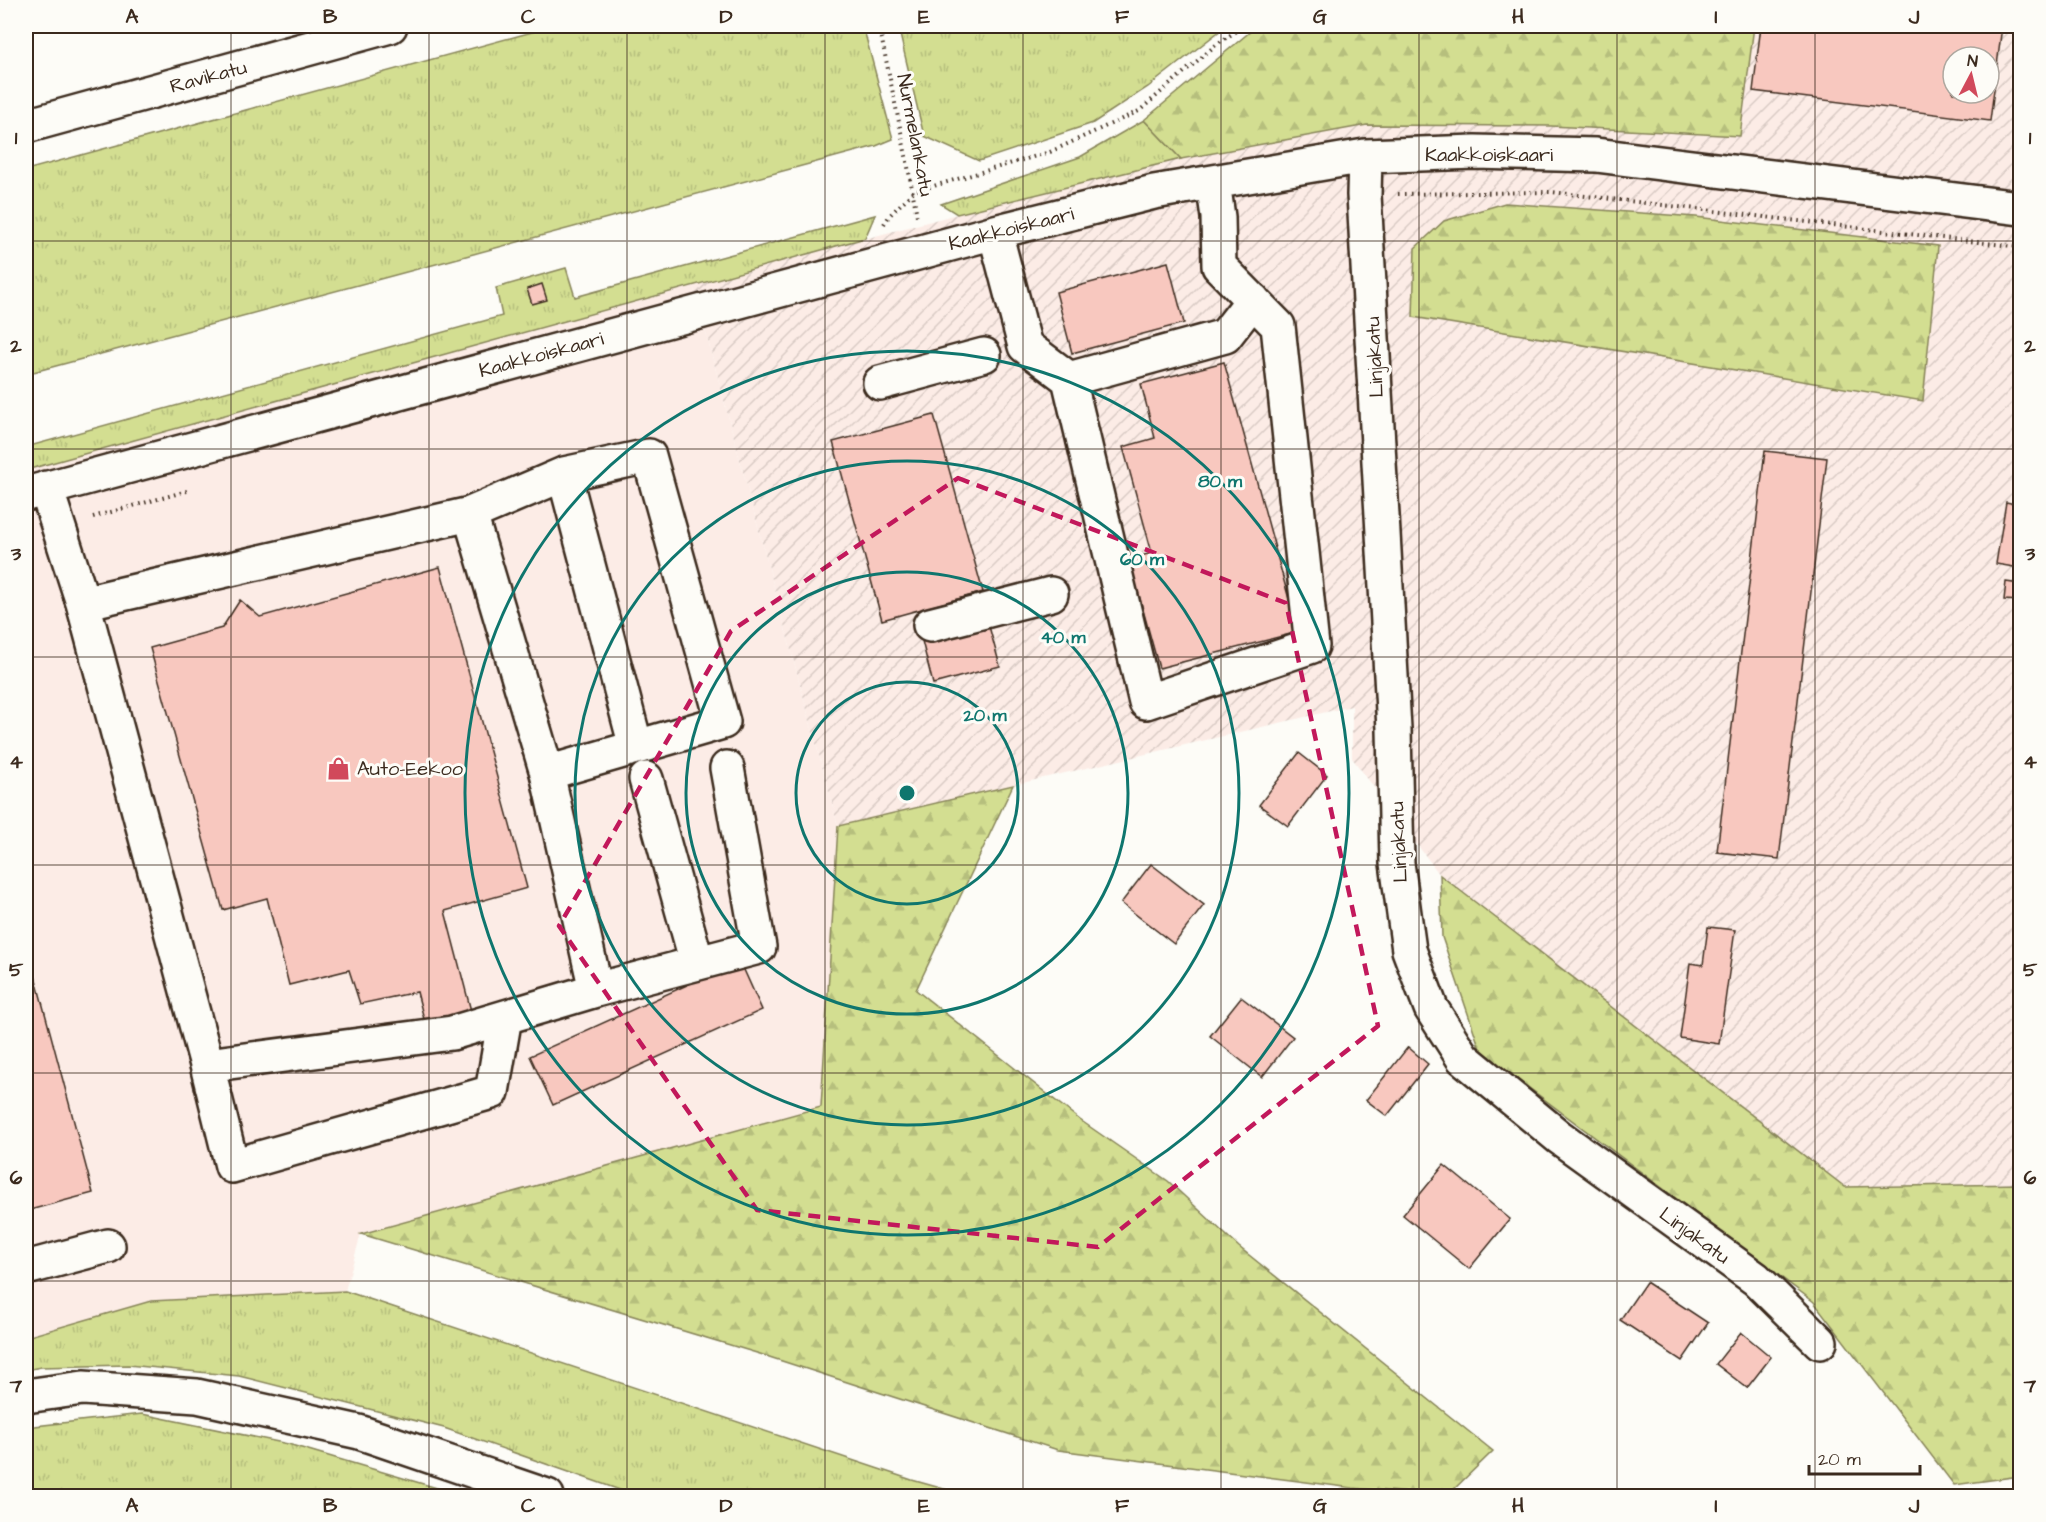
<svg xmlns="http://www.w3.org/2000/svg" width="2046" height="1522" font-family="'Architects Daughter',sans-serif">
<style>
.built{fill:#fcece6}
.industrial{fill:url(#industrial-furrows);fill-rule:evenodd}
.grass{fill:url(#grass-tufts);stroke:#878458;stroke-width:1.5}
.forest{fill:url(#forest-firs);stroke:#878458;stroke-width:1.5}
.building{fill:#f8c8bf;stroke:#3b2a1e;stroke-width:1.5;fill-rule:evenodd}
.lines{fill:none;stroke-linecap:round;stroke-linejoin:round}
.minor-casing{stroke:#3b2a1e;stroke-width:38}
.highway-casing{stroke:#3b2a1e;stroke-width:38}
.path{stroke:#3b2a1e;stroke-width:4;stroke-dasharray:1.5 4.5;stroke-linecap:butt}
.minor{stroke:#fdfcf7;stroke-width:33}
.highway{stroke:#fdfcf7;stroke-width:33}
.marked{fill:none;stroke:#c2185b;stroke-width:4.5;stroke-dasharray:12 8;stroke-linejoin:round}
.grid{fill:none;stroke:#3b2a1e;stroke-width:1.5;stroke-opacity:0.55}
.ring{fill:none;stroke:#0f766e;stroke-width:3}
.labels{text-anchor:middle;stroke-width:6;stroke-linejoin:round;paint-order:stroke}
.street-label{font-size:20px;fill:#3b2a1e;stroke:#fdfcf7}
.poi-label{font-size:20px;fill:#3b2a1e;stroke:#fdfcf7;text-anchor:start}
.centre{fill:#0f766e;stroke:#fdfcf7;stroke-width:3}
.ring-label{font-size:18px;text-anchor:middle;font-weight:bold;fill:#0f766e;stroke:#fdfcf7;stroke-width:6;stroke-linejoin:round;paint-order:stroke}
.neatline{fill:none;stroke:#3b2a1e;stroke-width:2}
.grid-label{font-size:20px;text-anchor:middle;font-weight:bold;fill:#3b2a1e}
</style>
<defs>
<pattern id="industrial-furrows" width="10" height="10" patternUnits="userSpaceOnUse" patternTransform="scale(1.5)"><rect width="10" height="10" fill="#fcece6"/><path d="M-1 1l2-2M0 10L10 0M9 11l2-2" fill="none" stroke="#d9cbc5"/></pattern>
<pattern id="grass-tufts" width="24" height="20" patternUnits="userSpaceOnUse" patternTransform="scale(1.5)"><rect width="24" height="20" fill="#d3de91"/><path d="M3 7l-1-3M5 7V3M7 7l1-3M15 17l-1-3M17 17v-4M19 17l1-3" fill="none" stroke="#b6bf7d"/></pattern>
<pattern id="forest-firs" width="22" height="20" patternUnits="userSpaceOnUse" patternTransform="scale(1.5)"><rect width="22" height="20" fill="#d3de91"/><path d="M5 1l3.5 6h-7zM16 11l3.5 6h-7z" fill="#b6bf7d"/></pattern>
</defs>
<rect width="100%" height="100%" fill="#fdfcf7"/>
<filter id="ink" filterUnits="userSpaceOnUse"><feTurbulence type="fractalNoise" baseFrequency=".0167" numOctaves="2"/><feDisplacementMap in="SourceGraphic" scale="12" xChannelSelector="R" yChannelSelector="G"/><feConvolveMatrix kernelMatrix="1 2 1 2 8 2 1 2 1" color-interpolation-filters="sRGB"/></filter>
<g filter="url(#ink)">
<!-- built -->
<path class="built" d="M693,285L838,826L821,1107L361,1234L345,1291L151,1301L26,1337V470Z"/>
<!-- industrial -->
<path class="industrial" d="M1754,26H2020V1184L1845,1187L1440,875L1352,758V706L838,826L693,285L957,214L1181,159L1367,125L1551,126L1740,136ZM1953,57H1989V93H1953Z"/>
<!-- grass -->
<path class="grass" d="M554,26H863L893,139L876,146L26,374V170Z
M898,26H1226L1148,87L1093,123L979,161L924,136Z
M1144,120L1181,159L957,214L941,204L1080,157Z
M875,215L865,238L26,470V447L502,316L496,288L566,268L575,297Z
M345,1291L912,1480L969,1496H637L444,1428L239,1376L128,1365L41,1367L26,1370V1337L151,1301Z
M142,1414L288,1444L464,1496H26V1427Z"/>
<!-- forest -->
<path class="forest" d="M1257,26H1754L1740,136L1551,126L1367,125L1181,159L1144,120Z
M1505,203L1696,217L1938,246L1923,401L1413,317L1415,248L1444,221Z
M1013,785L916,990L1080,1120L1168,1181L1239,1247L1493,1451L1447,1496L1353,1488L1058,1450L760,1354L361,1234L821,1107L838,826Z
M1440,875L1845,1187L2020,1184V1476L1954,1485L1814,1302L1481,1052L1442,937Z"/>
<!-- building -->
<path class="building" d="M1761,26H2002L1990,121L1753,91ZM1953,57H1989V93H1953Z
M1168,262L1184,323L1072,353L1056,292Z
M542,284L547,300L532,304L527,289Z
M1224,362L1298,632L1159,668L1129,559L1152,553L1123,447L1155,438L1141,384Z
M934,415L983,592L882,620L833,442Z
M1765,451L1827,458L1779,859L1717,852Z
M2006,502L2020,505V568L1996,564Z
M440,567L527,888L445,911L471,1011L425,1023L417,992L360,1004L349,970L289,985L267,898L223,910L150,648L222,628L240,600L260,617Z
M2006,582L2020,584V601L2004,600Z
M987,619L1000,666L933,684L921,637Z
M1299,753L1327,775L1288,826L1259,805Z
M1151,864L1204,905L1174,944L1121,903Z
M1708,927L1735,930L1719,1044L1680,1038L1690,963L1703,965Z
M26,942L93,1193L26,1211Z
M740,961L762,1010L553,1105L530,1056Z
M1241,997L1293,1037L1262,1077L1210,1036Z
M1408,1047L1428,1064L1387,1116L1366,1100Z
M1444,1165L1510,1219L1469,1269L1403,1215Z
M1646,1282L1708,1323L1682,1361L1620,1320Z
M1741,1332L1771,1357L1747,1388L1716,1364Z"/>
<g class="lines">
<defs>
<path id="minor" d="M26,126L390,26
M1365,156L1364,195L1394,729L1397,863L1409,950L1431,1008L1463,1058L1559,1137L1756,1279L1820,1342
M995,232L1025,346L1069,379L1146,702L1312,646L1278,326L1219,266L1218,217L1213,182
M1069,379L1225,336L1253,300
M880,383L984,355
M564,474L636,747
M46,488L83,603L207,1065L452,1033L596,990L547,773L470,514L83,603
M26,494L995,232L1154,192L1365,156L1475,152L1596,155L2020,208
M470,514L564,474L649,456L723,722L547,773
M930,625L1051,594
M646,779L697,963
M596,990L759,947L727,768
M207,1065L232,1166L492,1092L505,1017
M26,1268L108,1246"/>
<path id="highway" d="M26,1396L83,1388L197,1396L359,1432L547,1496"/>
</defs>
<!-- minor casing -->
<use href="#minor" class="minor-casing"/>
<!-- highway casing -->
<use href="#highway" class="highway-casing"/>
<!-- path -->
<path class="path" d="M879,26L906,156L917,216
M1398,194L1552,192L2020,247
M884,224L890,215L913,192L1050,152L1139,111L1217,44L1244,26
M93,517L187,491"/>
<!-- minor -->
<use href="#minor" class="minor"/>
<!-- highway -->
<use href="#highway" class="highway"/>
</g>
</g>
<!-- marked area -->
<path class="marked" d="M958,478L1286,603L1378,1026L1098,1247L757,1210L559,926L731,631Z"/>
<!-- grid -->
<path class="grid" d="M231,26V1496M429,26V1496M627,26V1496M825,26V1496M1023,26V1496M1221,26V1496M1419,26V1496M1617,26V1496M1815,26V1496M26,241H2020M26,449H2020M26,657H2020M26,865H2020M26,1073H2020M26,1281H2020"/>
<!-- distance rings -->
<g class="ring">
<circle cx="907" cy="793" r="111"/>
<circle cx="907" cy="793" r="221"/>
<circle cx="907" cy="793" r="332"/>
<circle cx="907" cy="793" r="442"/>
</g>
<!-- icons -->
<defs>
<symbol id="shop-bare" viewBox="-9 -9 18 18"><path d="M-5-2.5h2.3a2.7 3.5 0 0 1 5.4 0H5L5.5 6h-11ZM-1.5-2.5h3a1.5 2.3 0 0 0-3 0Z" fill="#d1495b" stroke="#fdfcf7" stroke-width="2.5" paint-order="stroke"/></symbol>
</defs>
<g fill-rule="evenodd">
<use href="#shop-bare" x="322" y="752" width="33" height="33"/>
</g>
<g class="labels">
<!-- street labels -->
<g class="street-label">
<text transform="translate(208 76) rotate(-15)" y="7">Ravikatu</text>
<text transform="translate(916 135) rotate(79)" y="7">Nurmelankatu</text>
<text x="1489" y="161">Kaakkoiskaari</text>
<text transform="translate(1011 228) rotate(-14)" y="7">Kaakkoiskaari</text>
<text transform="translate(541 354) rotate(-15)" y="7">Kaakkoiskaari</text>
<text transform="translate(1374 357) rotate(-93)" y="7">Linjakatu</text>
<text transform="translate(1398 842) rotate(-93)" y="7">Linjakatu</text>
<text transform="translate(1695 1235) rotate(36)" y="7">Linjakatu</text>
</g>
<!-- poi labels -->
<g class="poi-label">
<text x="357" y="775">Auto-Eekoo</text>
</g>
</g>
<circle cx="907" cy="793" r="9" class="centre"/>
<g class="ring-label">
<text x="1220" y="487">80 m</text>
<text x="1142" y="565">60 m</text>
<text x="1063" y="643">40 m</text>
<text x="985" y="721">20 m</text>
</g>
<!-- margin -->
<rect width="2046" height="1522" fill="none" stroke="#fdfcf7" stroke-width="66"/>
<!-- north arrow -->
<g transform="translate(1971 75) rotate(7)"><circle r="28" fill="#fdfcf7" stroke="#afa8a0" stroke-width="1.5"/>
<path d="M0-4.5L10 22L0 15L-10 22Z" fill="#d1495b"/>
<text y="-9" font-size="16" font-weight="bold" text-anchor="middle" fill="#3b2a1e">N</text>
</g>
<!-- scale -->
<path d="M1809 1465v9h111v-9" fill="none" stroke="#3b2a1e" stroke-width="3"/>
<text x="1818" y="1465" font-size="18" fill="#3b2a1e" stroke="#fdfcf7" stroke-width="4.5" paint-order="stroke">20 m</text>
<rect x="33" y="33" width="1980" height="1456" class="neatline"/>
<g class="grid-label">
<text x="132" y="23">A</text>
<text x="330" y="23">B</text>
<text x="528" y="23">C</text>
<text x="726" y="23">D</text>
<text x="924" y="23">E</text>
<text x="1122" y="23">F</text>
<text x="1320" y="23">G</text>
<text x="1518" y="23">H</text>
<text x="1716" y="23">I</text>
<text x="1914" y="23">J</text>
<text x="16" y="144">1</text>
<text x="2030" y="144">1</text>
<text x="16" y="352">2</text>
<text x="2030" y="352">2</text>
<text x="16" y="560">3</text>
<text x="2030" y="560">3</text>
<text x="16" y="768">4</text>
<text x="2030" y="768">4</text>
<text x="16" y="976">5</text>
<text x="2030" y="976">5</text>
<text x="16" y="1184">6</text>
<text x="2030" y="1184">6</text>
<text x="16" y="1392">7</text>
<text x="2030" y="1392">7</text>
<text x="132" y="1512">A</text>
<text x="330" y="1512">B</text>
<text x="528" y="1512">C</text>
<text x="726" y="1512">D</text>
<text x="924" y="1512">E</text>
<text x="1122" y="1512">F</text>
<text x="1320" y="1512">G</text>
<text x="1518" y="1512">H</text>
<text x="1716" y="1512">I</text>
<text x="1914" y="1512">J</text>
</g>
</svg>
